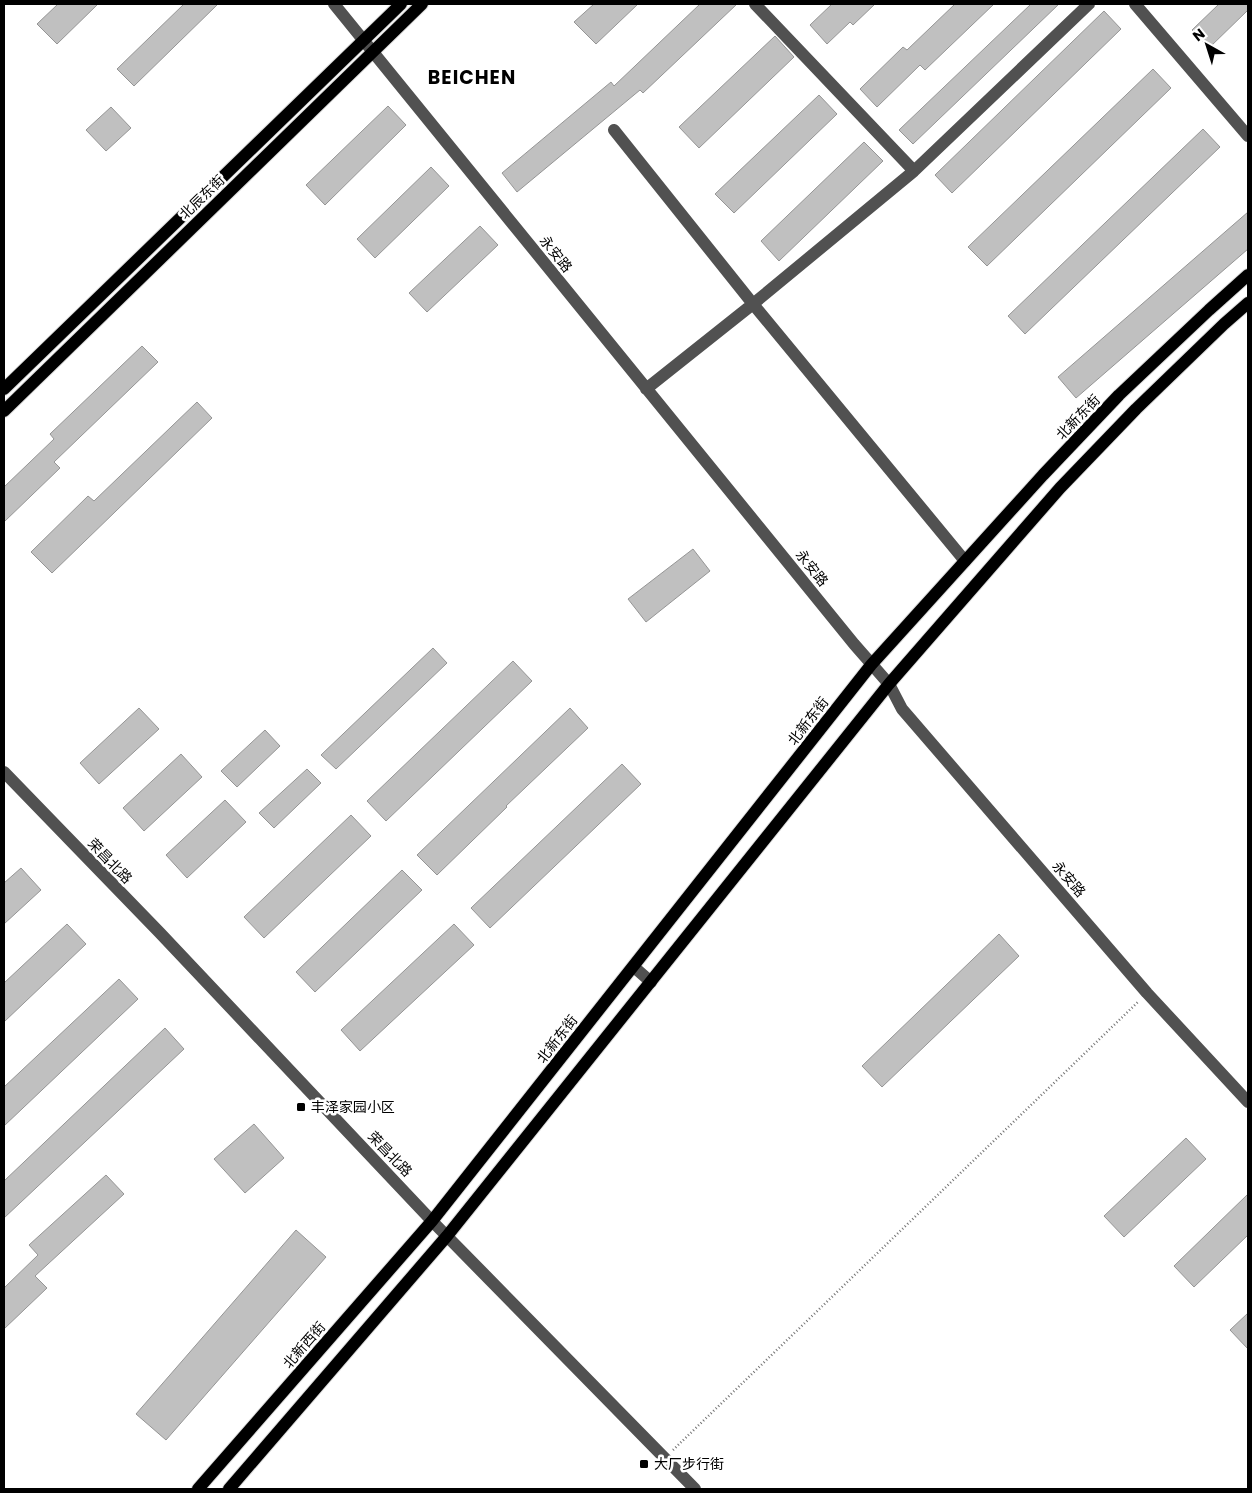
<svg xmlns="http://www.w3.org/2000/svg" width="1252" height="1493" font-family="Poppins,'Noto Sans SC',sans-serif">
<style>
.building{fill:#c0c0c0;stroke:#959595}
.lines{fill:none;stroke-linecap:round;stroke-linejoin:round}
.major-casing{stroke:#dbdbdb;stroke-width:14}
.path{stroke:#737373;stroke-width:2.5;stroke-dasharray:1 2.5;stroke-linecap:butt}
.minor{stroke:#515151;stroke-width:12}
.major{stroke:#000;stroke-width:12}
.poi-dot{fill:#000;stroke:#fff;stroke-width:2}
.labels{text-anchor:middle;stroke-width:5;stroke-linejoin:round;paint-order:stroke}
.street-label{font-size:14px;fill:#000;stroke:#fff}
.poi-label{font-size:14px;fill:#000;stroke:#fff;text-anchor:start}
.district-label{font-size:19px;font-weight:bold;letter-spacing:1px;fill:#000;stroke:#fff}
</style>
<rect width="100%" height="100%" fill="#fff"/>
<!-- building -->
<path class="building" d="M58,4H98L57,44L37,24Z
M184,4H218L134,86L117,69Z
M594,4H638L596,44L574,22Z
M700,4H737L643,93L640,90L517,192L502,173L611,82L614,86Z
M832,4H875L853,25L850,22L827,44L810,25Z
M955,4H994L925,70L920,65L877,107L860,89L903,47L907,50Z
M1031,4H1059L913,144L899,130Z
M1219,4H1248V10L1209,48L1192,30Z
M1104,11L1121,29L952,193L935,175Z
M775,36L794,57L699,148L679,127Z
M1153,69L1171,88L987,266L968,247Z
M819,95L837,114L734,213L715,194Z
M388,106L406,125L325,205L306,185Z
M111,107L131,128L106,151L86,130Z
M1203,129L1220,147L1025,334L1008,316Z
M864,142L883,161L779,261L761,241Z
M431,167L449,186L375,258L357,239Z
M1248,212V249L1076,398L1058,377Z
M480,226L498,245L427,312L409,293Z
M142,346L158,362L54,462L60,468L4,522V487L54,439L50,434Z
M197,402L212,418L52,573L31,552L88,496L94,501Z
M693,549L710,571L646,622L628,599Z
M433,648L447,663L336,769L321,755Z
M513,661L532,681L386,821L367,801Z
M139,708L159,729L99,784L80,763Z
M570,708L588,728L506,806L507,807L437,875L417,855Z
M265,730L280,746L237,787L221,771Z
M181,754L202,777L144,831L123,808Z
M622,764L641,784L490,928L471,908Z
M307,769L321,783L274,828L259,813Z
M225,800L246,822L187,878L166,855Z
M351,815L371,836L264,938L244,917Z
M21,868L41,890L4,924V883Z
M402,870L422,890L315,992L296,972Z
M67,924L86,944L4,1022V983Z
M454,924L474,945L360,1051L341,1030Z
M999,934L1019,956L882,1087L862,1066Z
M119,979L138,999L4,1126V1087Z
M165,1028L184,1049L4,1218V1181Z
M254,1124L284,1158L245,1193L214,1159Z
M1186,1138L1206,1159L1124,1237L1104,1216Z
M106,1175L124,1194L35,1276L47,1288L4,1329V1288L38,1255L29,1245Z
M1248,1194V1235L1194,1287L1174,1266Z
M296,1230L326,1257L166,1440L136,1414Z
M1248,1313V1349L1230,1330Z"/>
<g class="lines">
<defs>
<path id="major" d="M4,389L401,4
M4,411L422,4
M198,1489L432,1221L871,665L1043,475L1119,395L1209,310L1248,275
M229,1489L447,1236L889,684L1060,488L1136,409L1224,324L1248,303"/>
</defs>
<!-- major casing -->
<use href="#major" class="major-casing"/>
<!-- path -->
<path class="path" d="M673,1450L1139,1001"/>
<!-- minor -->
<path class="minor" d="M334,4L854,644L889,684L902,709L1147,993L1248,1102
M755,4L914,171
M1135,4L1248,136
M614,130L753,304L965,561
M646,389L753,304L914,171L1089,4
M4,772L160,933L432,1221L695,1489
M634,967L651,982"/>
<!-- major -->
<use href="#major" class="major"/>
</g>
<!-- markers -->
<g class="poi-dot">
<rect x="296" y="1102" width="10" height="10" rx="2.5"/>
<rect x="639" y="1459" width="10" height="10" rx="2.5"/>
</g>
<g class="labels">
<!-- street labels -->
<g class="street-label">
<text transform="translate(202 197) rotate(-44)" y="5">北辰东街</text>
<text transform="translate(556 254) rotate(51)" y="5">永安路</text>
<text transform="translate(1078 417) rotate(-46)" y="5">北新东街</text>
<text transform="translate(812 568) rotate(51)" y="5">永安路</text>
<text transform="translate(808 721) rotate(-52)" y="5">北新东街</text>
<text transform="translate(110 861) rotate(46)" y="5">荣昌北路</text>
<text transform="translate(1069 879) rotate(49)" y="5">永安路</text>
<text transform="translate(557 1039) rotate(-52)" y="5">北新东街</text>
<text transform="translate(390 1154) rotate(46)" y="5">荣昌北路</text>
<text transform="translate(304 1345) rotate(-49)" y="5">北新西街</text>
</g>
<!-- poi labels -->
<g class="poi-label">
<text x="311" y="1112">丰泽家园小区</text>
<text x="654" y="1469">大厂步行街</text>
</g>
<!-- district labels -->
<g class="district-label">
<text x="472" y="84">BEICHEN</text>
</g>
</g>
<!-- border -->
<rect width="1252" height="1493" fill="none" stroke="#000000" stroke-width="10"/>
<!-- north arrow -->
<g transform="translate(1207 45) rotate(321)" stroke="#ffffff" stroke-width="4" paint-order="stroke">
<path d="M0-4L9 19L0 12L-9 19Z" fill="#000000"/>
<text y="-8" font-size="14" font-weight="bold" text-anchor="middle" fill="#000000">N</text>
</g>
</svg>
